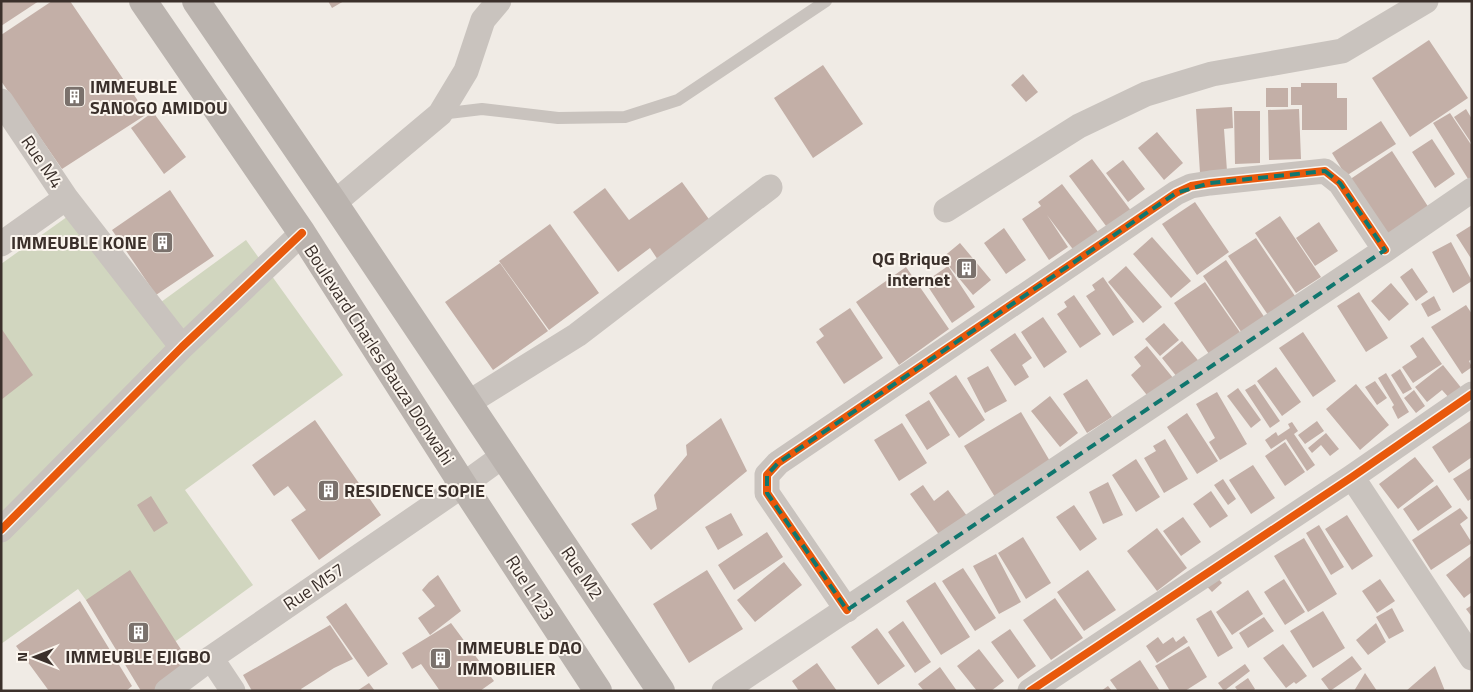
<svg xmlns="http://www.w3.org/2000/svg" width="1473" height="692" font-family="'Titillium Web',sans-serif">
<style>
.green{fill:#d1d6bf}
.building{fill:#c3afa7}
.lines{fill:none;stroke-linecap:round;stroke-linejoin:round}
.service{stroke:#c9c3be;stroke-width:12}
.minor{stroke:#c9c3be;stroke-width:25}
.secondary{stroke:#bab3ae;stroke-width:28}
.cycleway-casing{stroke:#fbf5ee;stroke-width:11}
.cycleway{stroke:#e8590c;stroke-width:8}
.marked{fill:none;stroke:#0f766e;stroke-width:4;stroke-dasharray:10 6;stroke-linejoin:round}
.labels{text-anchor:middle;stroke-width:4;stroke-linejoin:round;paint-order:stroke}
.poi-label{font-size:18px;font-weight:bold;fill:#3b302b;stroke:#fbf5ee;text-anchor:start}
.street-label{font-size:18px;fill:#3b302b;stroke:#fbf5ee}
</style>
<rect width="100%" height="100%" fill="#f0ebe5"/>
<!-- green -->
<path class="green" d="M85,204L157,305L246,240L343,375L185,490L253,585L136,670L78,589L1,644V264Z"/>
<!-- building -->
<path class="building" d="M1,1H39L1,26Z
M52,1H70L147,114L62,169L1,81V35Z
M328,1H344L332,8Z
M1429,40L1468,98L1410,137L1372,78Z
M823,65L863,124L813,158L774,98Z
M1023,74L1038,92L1026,102L1011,85Z
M1301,83H1337V98H1347V130H1302V105H1291V87H1301Z
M1266,88H1288V107H1266Z
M1232,107L1233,128L1224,129L1227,171L1200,173L1196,109Z
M1299,109L1301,159L1269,160L1268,110Z
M1466,109L1472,119V144L1454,117Z
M1234,111H1260V163L1235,164Z
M153,112L186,157L164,174L131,128Z
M1450,113L1472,146V181L1470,182L1433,123Z
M1381,121L1396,144L1346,176L1332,153Z
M1157,132L1183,163L1164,180L1138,148Z
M1432,139L1455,174L1435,188L1412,152Z
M1392,151L1429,208L1386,237L1349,180Z
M1092,159L1135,216L1112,234L1069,176Z
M1123,160L1145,189L1128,202L1106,173Z
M682,182L711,222L658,260L650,248L618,272L573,212L605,188L629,220Z
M1062,184L1099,233L1075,252L1047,215L1068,247L1049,260L1022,219L1041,206L1038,202Z
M170,190L214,256L156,295L112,230Z
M1195,202L1229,252L1197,275L1162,224Z
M1280,216L1321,277L1296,293L1255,233Z
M1319,222L1338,251L1315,266L1296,238Z
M550,224L599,293L549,330L499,261Z
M1472,225V260L1456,235Z
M1004,228L1026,260L1006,274L984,243Z
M1152,237L1191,281L1171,298L1133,254Z
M1256,238L1295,296L1268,315L1228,256Z
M1451,242L1472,281L1453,293L1432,252Z
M960,243L991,280L973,295L942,258Z
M1226,260L1267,321L1244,336L1203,276Z
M500,263L548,331L493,370L445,302Z
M948,266L975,307L952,323L925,282Z
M1126,266L1162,307L1143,323L1108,282Z
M906,267L949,329L899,365L856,302Z
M1412,268L1428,292L1416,301L1400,277Z
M1103,277L1134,322L1113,336L1086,296L1095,290L1092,285Z
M1205,282L1244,338L1209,354L1174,303Z
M1391,283L1409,304L1389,321L1371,301Z
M1359,292L1388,338L1366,352L1337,306Z
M1074,295L1101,334L1080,348L1057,314L1067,307L1064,302Z
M1434,296L1441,310L1428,317L1421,304Z
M1466,305L1472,314V359L1469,361L1472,367L1462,374L1431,327Z
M850,308L883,358L844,384L816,342L824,336L819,329Z
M1043,317L1067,352L1044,368L1021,332Z
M1164,323L1179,340L1160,356L1145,339Z
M1,328L33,375L1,400Z
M1303,332L1336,381L1313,397L1279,348Z
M1015,333L1032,358L1022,365L1029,377L1015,386L990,350Z
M1423,337L1442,364L1413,383L1402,367L1417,357L1410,346Z
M1182,341L1202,365L1181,382L1162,358Z
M1147,346L1178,384L1154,404L1131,375L1141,366L1134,357Z
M1443,365L1463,390L1451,400L1442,390L1427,402L1415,387Z
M988,366L1007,401L985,413L967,378Z
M1276,367L1301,402L1282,416L1257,381Z
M1400,369L1412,389L1403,394L1391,375Z
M1386,373L1409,412L1398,419L1392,407L1394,405L1378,378Z
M956,375L985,420L959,438L929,393Z
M1087,379L1112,417L1087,433L1063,394Z
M1375,381L1387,398L1377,405L1365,387Z
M1255,384L1280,421L1270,428L1245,390Z
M1356,384L1389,425L1360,450L1326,409Z
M1238,388L1261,420L1251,428L1227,396Z
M1414,390L1425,406L1416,413L1404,398Z
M1217,392L1247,444L1220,460L1209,442L1215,438L1196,404Z
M1050,396L1078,433L1060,447L1031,411Z
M929,400L950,435L927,450L905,415Z
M1021,412L1054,468L998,502L964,446Z
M1187,413L1218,461L1197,474L1167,427Z
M721,418L747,471L651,550L631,524L657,509L654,495L687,455L686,445Z
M315,420L381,515L319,560L291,520L306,510L288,486L274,496L252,465Z
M1472,420V457L1449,473L1432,447Z
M1317,421L1324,431L1305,444L1298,435Z
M1292,422L1298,431L1294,434L1315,465L1307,471L1286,439L1271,449L1265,440L1276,432L1278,436L1290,428L1288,424Z
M902,423L927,463L899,481L874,440Z
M1326,433L1339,449L1330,456L1321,445L1312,453L1308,448Z
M1165,439L1188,479L1164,493L1144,458L1156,451L1153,446Z
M1285,442L1305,472L1285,486L1265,456Z
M1415,457L1434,481L1398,509L1379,484Z
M1136,459L1160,497L1136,512L1112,475Z
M1253,465L1275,498L1251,514L1229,480Z
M1472,467V498L1468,501L1453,479Z
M1223,479L1236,499L1228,505L1214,485Z
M1108,482L1123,515L1103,524L1089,492Z
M923,485L934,501L948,490L967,516L940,536L910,494Z
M1437,485L1452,507L1418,531L1403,509Z
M1211,491L1228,516L1210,528L1193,504Z
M151,496L168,523L154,532L137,505Z
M1074,505L1097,539L1080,551L1056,517Z
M1460,508L1468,518L1460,524L1472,543L1431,570L1412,540Z
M731,513L743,535L718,550L705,527Z
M1347,515L1373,556L1352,570L1325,529Z
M1183,517L1201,542L1181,556L1163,531Z
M1319,525L1344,567L1331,575L1306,533Z
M1157,528L1187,568L1157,591L1127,551Z
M767,532L783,557L734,590L718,565Z
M1023,537L1051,583L1026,599L998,553Z
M1304,538L1337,594L1308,612L1274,556Z
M996,554L1021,602L999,614L973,566Z
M1472,555V592L1464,598L1446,575Z
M784,562L802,585L755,622L737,600Z
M963,568L996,618L975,631L942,581Z
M130,570L191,665L153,691H141L86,600Z
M707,570L743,629L689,663L653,604Z
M1088,570L1116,610L1084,631L1057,592Z
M1212,571L1222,583L1212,592L1201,580Z
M438,575L461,611L430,635L418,618L435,606L422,590L429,582Z
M1284,579L1305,612L1285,625L1264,592Z
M1380,579L1395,601L1377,613L1362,591Z
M935,582L970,637L941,655L906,601Z
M1248,590L1263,614L1232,635L1216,612Z
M1055,598L1083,638L1051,660L1023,620Z
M80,601L132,686L126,691H49L16,646Z
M346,603L388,664L368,677L326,617Z
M1472,605V617L1466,609Z
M1392,608L1404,631L1389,639L1376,617Z
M1211,610L1233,648L1218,657L1196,619Z
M1323,611L1345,648L1313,668L1290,631Z
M1264,617L1274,631L1248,648L1239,633Z
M903,621L931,662L915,673L888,632Z
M451,623L494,681L480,691H440L421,664L412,669L402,653Z
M1376,623L1386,642L1368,655L1356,640Z
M330,625L353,659L334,668L301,689L302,691H252L243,675Z
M877,628L905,666L878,685L851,647Z
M1010,629L1036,666L1018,679L991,642Z
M1184,636L1188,642L1157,663L1146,646L1158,637L1163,644L1173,637L1176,642Z
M1283,644L1307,676L1296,684L1294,682L1286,688L1263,658Z
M1189,646L1207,677L1185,691H1170L1155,666Z
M979,649L1004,681L991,691H977L957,666Z
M1352,656L1362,669L1330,691L1321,679Z
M1140,660L1160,691H1118L1110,680Z
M817,663L837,691H799L792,681Z
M1245,664L1250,671L1224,691L1218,683Z
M1435,666L1445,691H1406Z
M940,667L957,691H924L918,684Z
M1365,673L1377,691H1354Z
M1248,678L1255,689L1253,691H1238L1235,687Z
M369,683L375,691H357Z
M1108,686L1112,691H1101Z"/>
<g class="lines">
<!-- service -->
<path class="service" d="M440,114L482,109L558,118L625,117L678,100L826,1"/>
<!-- minor -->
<path class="minor" d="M1,101L66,198L182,347
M334,203L440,114L466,71L483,20L499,1
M946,210L1079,126L1146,94L1212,74L1342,51L1426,1
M1,244L66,198
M468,403L577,335L770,187
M1352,477L1472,658
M1,530L182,347L302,233
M847,610L767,493V475L778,463L1176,193L1191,186L1210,183L1325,171L1340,183L1385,250
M211,658L233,691
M167,691L211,658L463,485L503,456
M724,691L1385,250L1472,190
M1030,691L1352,477L1472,394"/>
<!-- secondary -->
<path class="secondary" d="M143,1L302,233L463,485L598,691
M196,1L334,203L661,691"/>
<defs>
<path id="cycleway" d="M1,530L182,347L302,233
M847,610L767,493V475L778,463L1176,193L1191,186L1210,183L1325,171L1340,183L1385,250
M1030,691L1352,477L1472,394"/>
</defs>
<!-- cycleway casing -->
<use href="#cycleway" class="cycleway-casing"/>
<!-- cycleway -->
<use href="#cycleway" class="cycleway"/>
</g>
<!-- marked area -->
<path class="marked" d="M1325,171L1340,183L1385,250L847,610L767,493V475L778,463L1176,193L1210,183Z"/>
<!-- icons -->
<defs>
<symbol id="building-square" viewBox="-11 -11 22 22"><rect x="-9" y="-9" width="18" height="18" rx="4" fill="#7a716c" stroke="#fbf5ee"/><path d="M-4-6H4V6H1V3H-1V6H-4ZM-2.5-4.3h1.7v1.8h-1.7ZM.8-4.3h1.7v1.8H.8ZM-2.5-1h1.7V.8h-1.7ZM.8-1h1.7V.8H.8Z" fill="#fff"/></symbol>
</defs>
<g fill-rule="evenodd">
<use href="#building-square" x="62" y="84" width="25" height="25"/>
<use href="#building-square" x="150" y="230" width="25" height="25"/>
<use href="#building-square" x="954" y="256" width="25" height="25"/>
<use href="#building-square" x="316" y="478" width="25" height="25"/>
<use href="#building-square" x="126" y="620" width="25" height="25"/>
<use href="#building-square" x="428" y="646" width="25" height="25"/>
</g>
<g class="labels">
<!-- poi labels -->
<g class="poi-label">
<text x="90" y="93">IMMEUBLE<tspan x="90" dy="21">SANOGO AMIDOU</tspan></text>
<text x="147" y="249" text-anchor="end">IMMEUBLE KONE</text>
<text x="950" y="265" text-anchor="end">QG Brique<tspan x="950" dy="21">internet</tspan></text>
<text x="344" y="497">RESIDENCE SOPIE</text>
<text x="457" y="654">IMMEUBLE DAO<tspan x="457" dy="21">IMMOBILIER</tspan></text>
<text x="138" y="663" text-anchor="middle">IMMEUBLE EJIGBO</text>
</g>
<!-- street labels -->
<g class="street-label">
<text transform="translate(42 162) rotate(56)" y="6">Rue M4</text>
<text transform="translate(379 355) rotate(57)" y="6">Boulevard Charles Bauza Donwahi</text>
<text transform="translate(582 573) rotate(56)" y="6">Rue M2</text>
<text transform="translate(314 587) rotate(-34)" y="6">Rue M57</text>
<text transform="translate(530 588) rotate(57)" y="6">Rue L123</text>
</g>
</g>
<!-- border -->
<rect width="1473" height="692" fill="none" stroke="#3b302b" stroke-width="5"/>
<!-- north arrow -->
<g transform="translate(35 657) rotate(270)" stroke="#fbf5ee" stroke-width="4" paint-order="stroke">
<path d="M0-4L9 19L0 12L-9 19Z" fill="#3b302b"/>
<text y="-8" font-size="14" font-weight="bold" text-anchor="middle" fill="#3b302b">N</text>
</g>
</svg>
